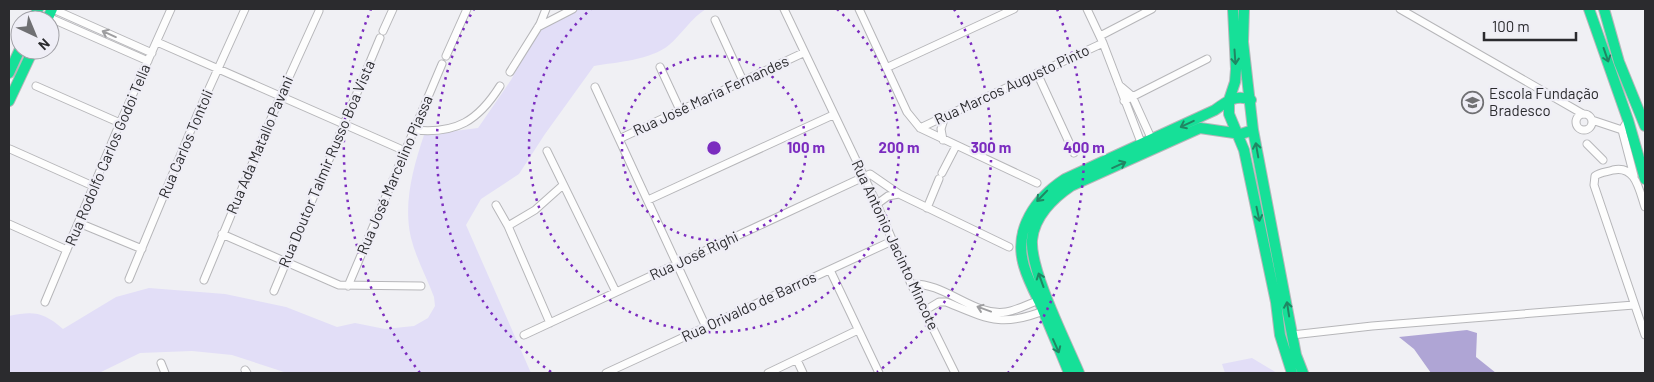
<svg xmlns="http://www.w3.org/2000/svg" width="1654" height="382" font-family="Barlow,sans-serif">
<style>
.green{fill:#e2def7}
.water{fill:#afa5d5}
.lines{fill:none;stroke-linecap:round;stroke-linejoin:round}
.street-casing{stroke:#b6b6b9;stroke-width:9}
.fast-casing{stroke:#b6b6b9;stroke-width:12}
.street{stroke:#fdfdfd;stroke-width:7}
.fast{stroke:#16e098;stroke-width:10}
.oneway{stroke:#9e9ea0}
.oneway2{stroke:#208663}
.ring{fill:none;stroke:#7b2cbf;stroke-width:2.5;stroke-dasharray:2.5 5}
.labels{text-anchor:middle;stroke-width:4.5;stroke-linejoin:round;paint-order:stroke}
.street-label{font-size:15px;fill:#2b2b2e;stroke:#efeef6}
.poi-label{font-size:15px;fill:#2b2b2e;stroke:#efeef6;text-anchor:start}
.centre{fill:#7b2cbf;stroke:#efeef6;stroke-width:2.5}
.ring-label{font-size:15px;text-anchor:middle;font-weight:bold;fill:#7b2cbf;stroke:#efeef6;stroke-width:4.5;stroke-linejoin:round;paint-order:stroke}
</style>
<rect width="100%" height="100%" fill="#f0f0f4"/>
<!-- green -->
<path class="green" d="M574,9H706C691,18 683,33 669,45C651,60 617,62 594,66L545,134L519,174L481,199L466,225L531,373H287L232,355L192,351L140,353L99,373H9V316C34,311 43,312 63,329L116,297L149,288L225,294L286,307L337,327L355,323L385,329L414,326L428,318L435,306L434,297C427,278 416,258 411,238C403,204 413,168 424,135L478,128L511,80L537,32Z
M1252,358L1277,373H1225L1222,364Z"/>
<!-- water -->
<path class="water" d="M1467,330L1477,333L1476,357L1496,373H1431L1414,349L1399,337Z"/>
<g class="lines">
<defs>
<path id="street" d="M53,9L152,53
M784,9L877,204L911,284L955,373
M859,9L907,112L920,128L1037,183
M1087,9L1103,43L1142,145
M1400,9L1583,114
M48,17L148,61
M715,20L743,81
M538,27L573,9
M383,31L393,9
M1100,36L1152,9
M157,42L405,151
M446,56L467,9
M660,67L680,110
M886,68L1014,9
M510,72L540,24L546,9
M1037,73L1074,153
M1119,85L1132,96L1152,140
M36,86L120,123
M595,87L706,327
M1124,101L1207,59
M1576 122a8 8 0 1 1 16 0a8 8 0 1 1-16 0Z
M1592,120L1622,130
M1628,120L1622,130L1634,176
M920,128L1103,43
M415,130C456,134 478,121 500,86
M619,139L803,53
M943,140L941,129L945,116
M1587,144L1603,160
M10,149L93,186
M547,151L616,292
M942,173L956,146
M648,200L833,115
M877,204L888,196L899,194
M496,205L508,226L550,323
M1645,207C1639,190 1636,165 1613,170C1607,172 1600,172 1595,176L1594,185L1645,335
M927,208L939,179
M79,223L142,249
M9,224L67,250
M508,226L535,210L563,185
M222,234L339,285L421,286
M830,270L879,373
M129,279L198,113L245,9
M204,280L280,97L319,11
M911,284C945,282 974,317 1006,312C1018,310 1030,303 1042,299
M348,286L442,64
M274,291L380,38
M45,302L120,123L171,9
M924,311L939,302H946C988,319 1001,328 1046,310
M524,335L870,174L899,194L1009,247
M1292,335L1372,326L1634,305
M797,360L803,373
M161,363L165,373
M245,370L247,373
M606,373L892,241
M768,373L858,330"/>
<path id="fast" d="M1233,9L1236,69L1235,82L1229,100V114L1244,150L1276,302L1280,335L1292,373
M1244,9L1243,42L1253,130L1296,355L1303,373
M1589,9L1628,120L1645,179
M1604,9L1619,62L1645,126
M33,20L38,9
M47,20L52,9
M9,73L20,49
M9,101L33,50
M1069,373C1060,350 1050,328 1041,305C1035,293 1028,280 1024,266C1013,229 1036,198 1065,179L1215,110C1227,101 1236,94 1251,100
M1079,373C1066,342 1030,271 1032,240C1034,217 1053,198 1071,186L1200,128L1241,134L1253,130"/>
</defs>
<!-- street casing -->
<use href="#street" class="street-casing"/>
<!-- fast casing -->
<use href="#fast" class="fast-casing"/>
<!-- street -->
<use href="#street" class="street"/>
<!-- fast -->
<use href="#fast" class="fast"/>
</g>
<!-- one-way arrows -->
<defs><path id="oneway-shaft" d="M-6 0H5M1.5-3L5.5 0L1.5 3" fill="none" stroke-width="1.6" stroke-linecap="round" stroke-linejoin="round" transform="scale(1.25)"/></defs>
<g class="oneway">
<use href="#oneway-shaft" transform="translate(109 34) rotate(-156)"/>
<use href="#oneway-shaft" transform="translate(984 309) rotate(-160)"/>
</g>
<g class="oneway2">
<use href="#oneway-shaft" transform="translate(1606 55) rotate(71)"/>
<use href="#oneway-shaft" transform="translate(1235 57) rotate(86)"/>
<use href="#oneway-shaft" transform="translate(1187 124) rotate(155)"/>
<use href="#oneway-shaft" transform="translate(1257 150) rotate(-100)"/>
<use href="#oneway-shaft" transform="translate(1119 165) rotate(-24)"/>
<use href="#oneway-shaft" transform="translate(1042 196) rotate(134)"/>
<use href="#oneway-shaft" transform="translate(1258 214) rotate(78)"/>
<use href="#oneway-shaft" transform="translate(1041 280) rotate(-110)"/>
<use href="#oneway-shaft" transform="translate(1288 309) rotate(-99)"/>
<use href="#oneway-shaft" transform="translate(1056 346) rotate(66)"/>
</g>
<!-- distance rings -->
<g class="ring">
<circle cx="714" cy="148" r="92"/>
<path d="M837 9A185 185 0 1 1 591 9"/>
<path d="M551 372A277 277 0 0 1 474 9M954 9A277 277 0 0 1 877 372"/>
<path d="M420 373A370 370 0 0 1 371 9M1057 9A370 370 0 0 1 1008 373"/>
</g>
<!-- icons -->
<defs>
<symbol id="school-ring" viewBox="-11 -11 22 22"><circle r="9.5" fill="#efeef6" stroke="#707073" stroke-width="1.5"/><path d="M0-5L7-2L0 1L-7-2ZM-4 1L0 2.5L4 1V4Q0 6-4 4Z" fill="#707073"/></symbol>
</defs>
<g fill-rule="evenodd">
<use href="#school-ring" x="1460" y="90" width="25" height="25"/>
</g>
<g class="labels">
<!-- street labels -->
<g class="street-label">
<text transform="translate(1012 85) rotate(-25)" y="5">Rua Marcos Augusto Pinto</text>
<text transform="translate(711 96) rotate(-25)" y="5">Rua José Maria Fernandes</text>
<text transform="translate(186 144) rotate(-67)" y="5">Rua Carlos Tontoli</text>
<text transform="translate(260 145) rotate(-67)" y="5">Rua Ada Matallo Pavani</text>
<text transform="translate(108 155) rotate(-67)" y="5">Rua Rodolfo Carlos Godoi Tella</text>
<text transform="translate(327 164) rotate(-67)" y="5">Rua Doutor Talmir Russo Boa Vista</text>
<text transform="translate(395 175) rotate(-67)" y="5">Rua José Marcelino Piassa</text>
<text transform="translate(895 245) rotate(65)" y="5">Rua Antonio Jacinto Mincote</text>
<text transform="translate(694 256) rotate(-25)" y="5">Rua José Righi</text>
<text transform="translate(749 307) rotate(-25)" y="5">Rua Orivaldo de Barros</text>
</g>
<!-- poi labels -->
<g class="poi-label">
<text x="1489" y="99">Escola Fundação<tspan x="1489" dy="17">Bradesco</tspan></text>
</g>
</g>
<circle cx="714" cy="148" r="8" class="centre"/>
<g class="ring-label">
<text x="806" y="153">100 m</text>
<text x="899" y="153">200 m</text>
<text x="991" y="153">300 m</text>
<text x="1084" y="153">400 m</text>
</g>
<!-- border -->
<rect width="1654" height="382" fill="none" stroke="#2b2b2e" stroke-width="20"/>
<!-- north arrow -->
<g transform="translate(35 35) rotate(136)"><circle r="24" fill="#efeef6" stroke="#a1a0a6"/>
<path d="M0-4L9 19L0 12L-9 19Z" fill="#707073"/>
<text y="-8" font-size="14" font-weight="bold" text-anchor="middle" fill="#2b2b2e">N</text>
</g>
<!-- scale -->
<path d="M1484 32v8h92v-8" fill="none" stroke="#2b2b2e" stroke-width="2.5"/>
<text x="1492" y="32" font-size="15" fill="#2b2b2e" stroke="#efeef6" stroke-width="4" paint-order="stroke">100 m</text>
</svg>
